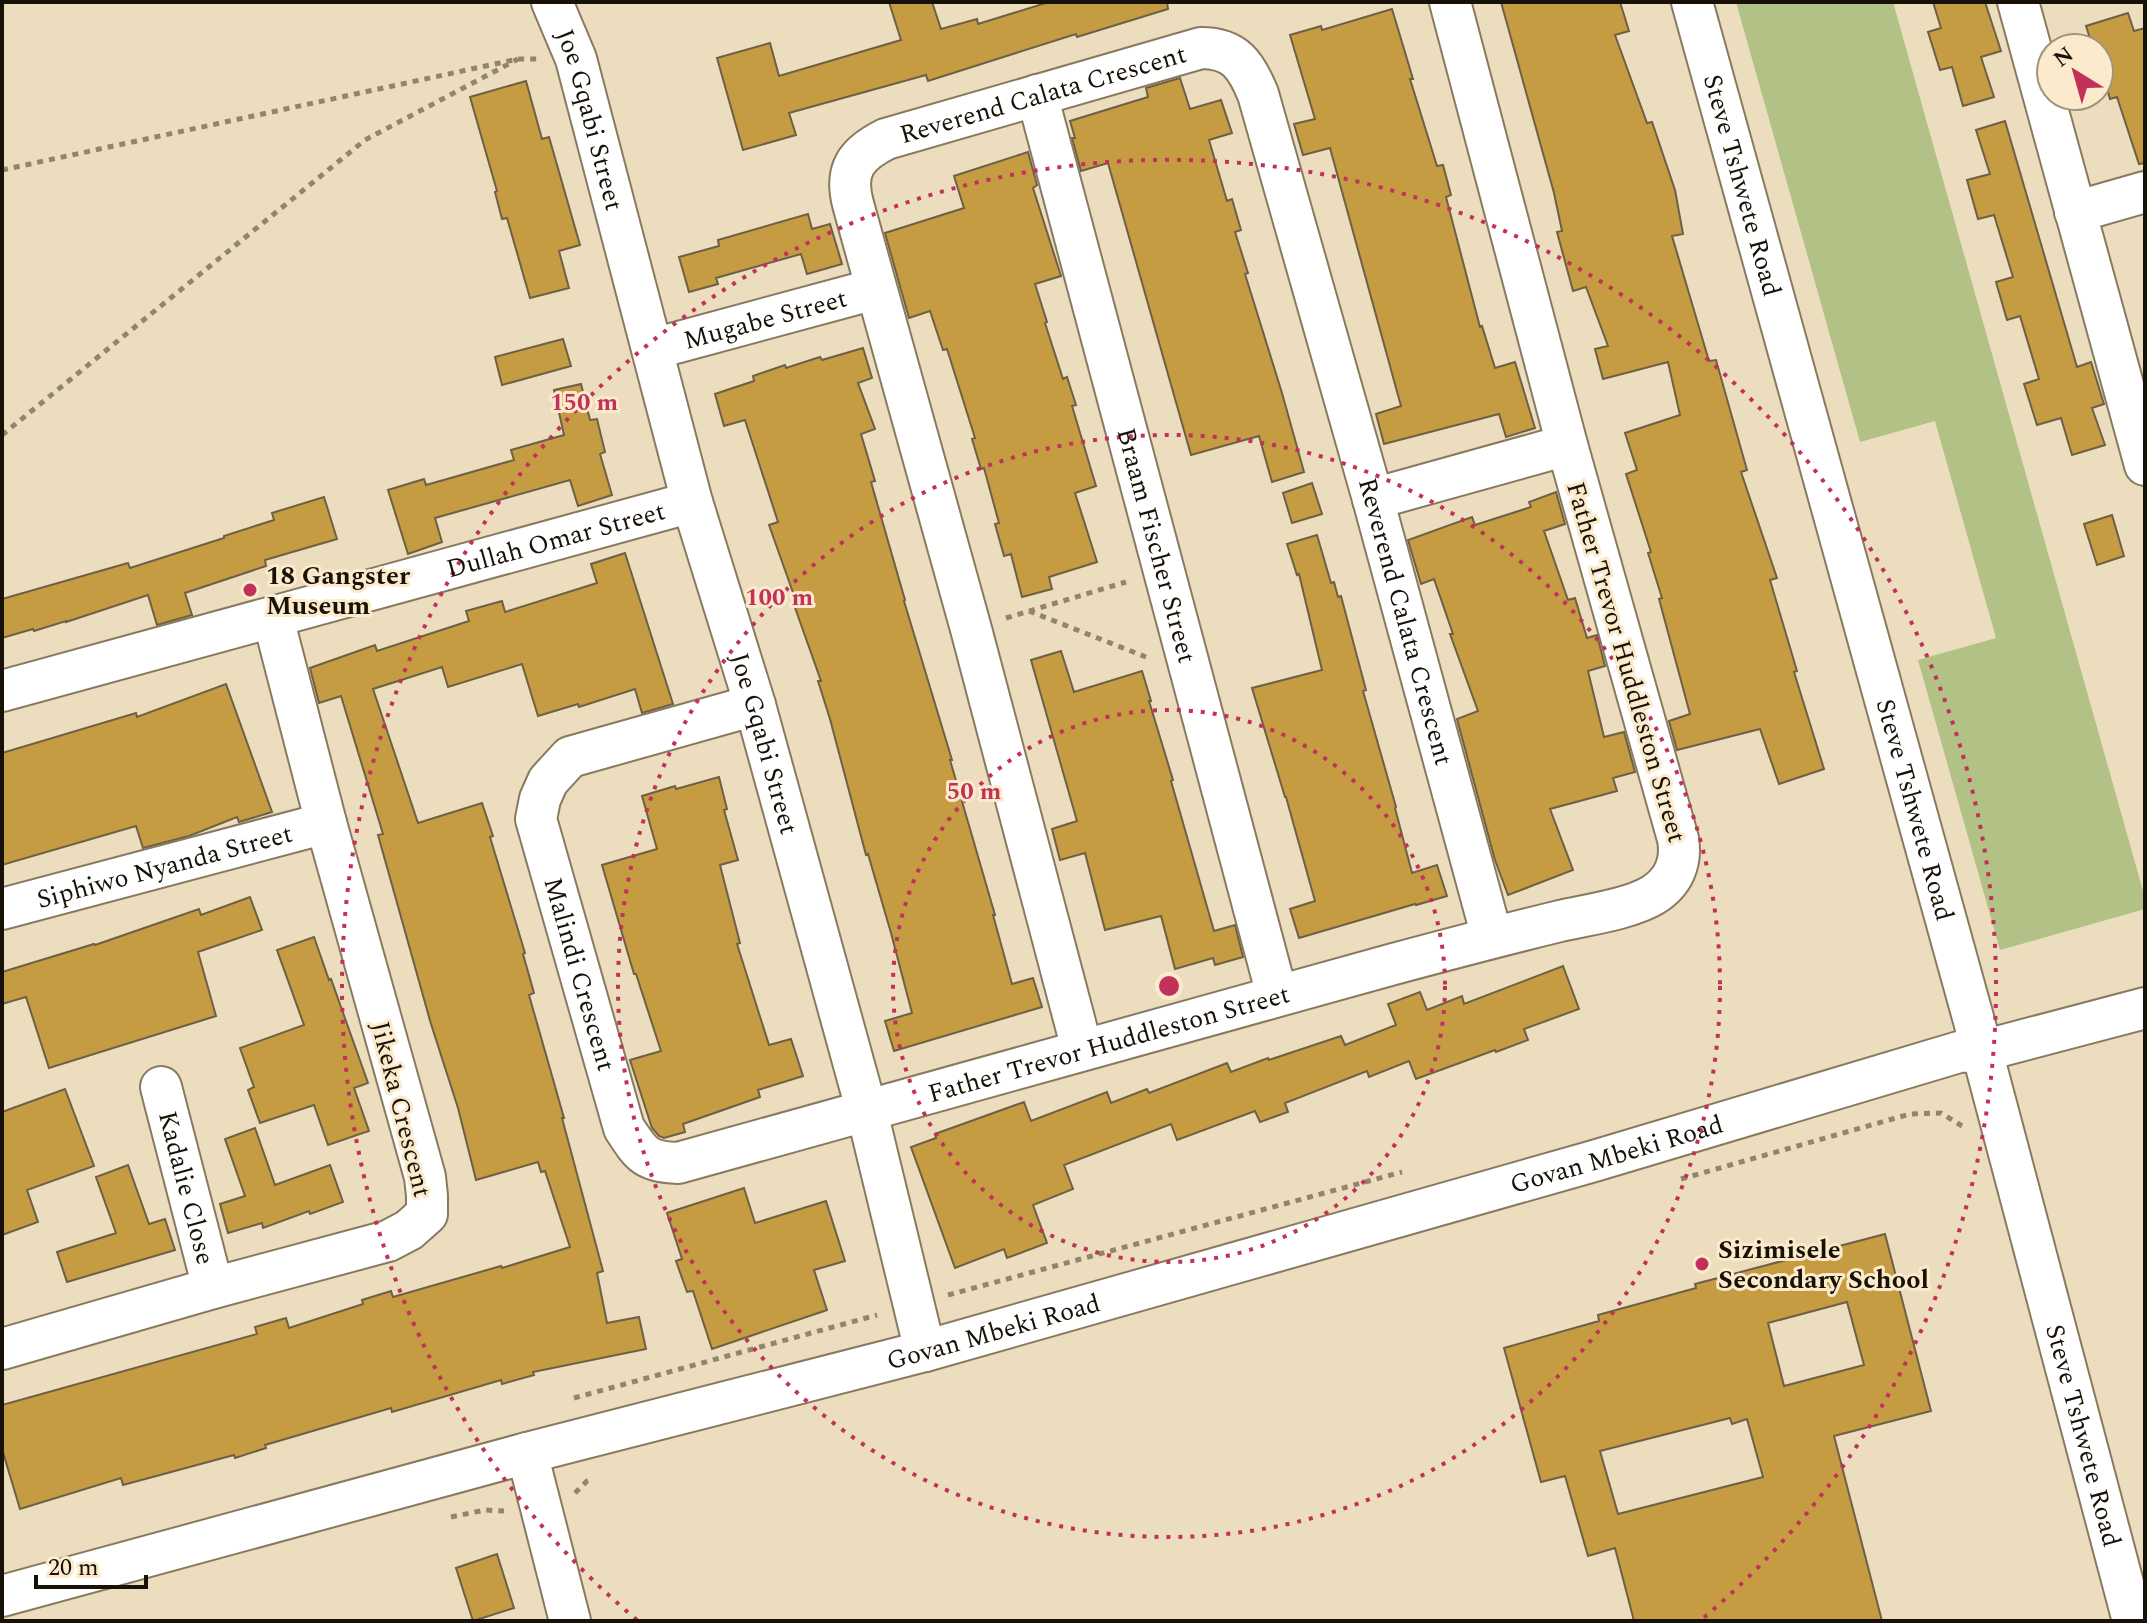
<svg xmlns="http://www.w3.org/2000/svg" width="2147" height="1623" font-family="Spectral,serif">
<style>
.green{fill:#b2c185}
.building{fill:#c69c43;stroke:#6d6045;stroke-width:2;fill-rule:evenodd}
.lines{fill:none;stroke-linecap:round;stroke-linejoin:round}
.street-casing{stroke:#897a5f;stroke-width:44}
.path{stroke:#918570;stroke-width:5;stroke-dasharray:6 6;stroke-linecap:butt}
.street{stroke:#fff;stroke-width:40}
.ring{fill:none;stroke:#c1325a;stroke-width:4;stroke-dasharray:4 8}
.poi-dot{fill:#c1325a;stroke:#fbebcc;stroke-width:3}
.labels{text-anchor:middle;stroke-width:6;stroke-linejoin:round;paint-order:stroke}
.street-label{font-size:26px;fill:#171107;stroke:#fbebcc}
.poi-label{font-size:26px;font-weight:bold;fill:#171107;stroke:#fbebcc;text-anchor:start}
.centre{fill:#c1325a;stroke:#fbebcc;stroke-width:4}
.ring-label{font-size:24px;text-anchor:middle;font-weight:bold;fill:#c1325a;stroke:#fbebcc;stroke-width:6;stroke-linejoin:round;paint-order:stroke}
</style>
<rect width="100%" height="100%" fill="#edddbf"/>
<!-- green -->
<path class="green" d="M1736,2H1893L2145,898V909L2000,950L1918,660L1996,638L1935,421L1860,442Z"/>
<!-- building -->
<path class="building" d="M889,2H932L941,29L977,19L978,24L1049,2H1167L1168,9L1077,37L1076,34L928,81L926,75L789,113L796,135L743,150L717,58L770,43L779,76L901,40Z
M1501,2H1620L1629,31L1615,35L1647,123L1652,122L1675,190L1683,234L1672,236L1709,361L1716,360L1747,470L1741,472L1777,578L1770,580L1797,671L1794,672L1824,769L1779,784L1760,729L1677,750L1669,721L1690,714L1659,599L1662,598L1648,553L1651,552L1626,474L1637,470L1625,433L1680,415L1668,362L1603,379L1595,349L1608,346L1586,287L1573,291L1557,232L1562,231L1554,193Z
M1933,2H1985L2001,51L1981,57L1994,97L1963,106L1952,67L1940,70L1928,32L1941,28Z
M1392,9L1413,79H1410L1437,166L1443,165L1451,195L1446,197L1480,327L1482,326L1495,368L1515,362L1535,428L1506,437L1499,414L1384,444L1376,414L1401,406L1330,148L1303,155L1294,124L1315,119L1290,35L1321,26L1322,30Z
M2128,13L2134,31L2145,28V163L2139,164L2117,97L2110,99L2099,62V48H2093L2086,26Z
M1180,78L1190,109L1221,100L1232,133L1209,140L1227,201L1232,199L1241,230L1235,232L1248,273L1245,274L1282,393L1304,472L1272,482L1259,436L1191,455L1108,163L1081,171L1072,138H1075L1070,121L1148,97L1146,88Z
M526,81L542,139L549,137L580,245L559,251L569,288L530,298L507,218L502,219L495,192L497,191L470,97Z
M2005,121L2077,367L2091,362L2104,404L2092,408L2105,445L2072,455L2061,418L2037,425L2024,384L2039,379L2020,316L2007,320L1996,282L2013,277L1994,215L1978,219L1967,180L1990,174L1976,130Z
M1028,152L1037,185L1033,188L1061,276L1035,284L1047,322L1045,323L1063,379L1067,377L1076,405L1072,406L1096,486L1075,493L1097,562L1049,577L1052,589L1022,597L1011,554L1004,556L995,524L999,523L984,468L981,469L972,439L975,438L947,349L943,350L930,311L909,318L885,233L964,208L954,176Z
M808,214L812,229L830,224L842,264L807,274L801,254L716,278L718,284L689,292L679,257L719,246L718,240Z
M563,339L571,366L502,385L495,357Z
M863,348L872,378L858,383L875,429L861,434L875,481L871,482L905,600L904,601L952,760H950L995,915H993L1012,984L1033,978L1042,1007L894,1051L885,1021L912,1013L891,933L868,854L866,855L830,719L818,681H821L793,602L796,601L769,525L778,522L745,420L724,426L715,394L754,381L753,376L785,365L786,368L820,357L822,360Z
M581,384L590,420L597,419L605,452L600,454L612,495L578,506L570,480L435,518L442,542L408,554L388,490L424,479L426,485L514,460L511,450L564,435L554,390Z
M1312,483L1322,514L1292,523L1283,493Z
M1556,492L1565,524L1544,531L1568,600L1575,598L1587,638L1597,635L1605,666L1588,671L1604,737L1624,732L1635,772L1613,778L1617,791L1550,809L1573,870L1508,895L1495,860L1457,719L1478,711L1450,634H1453L1434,579L1421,584L1408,540L1472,517L1475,525L1531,507L1529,502Z
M324,497L337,539L265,560L266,566L185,593L192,615L157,625L148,595L66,622V621L34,631L33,629L2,638V599L128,563L130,568L224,538V536L274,520L272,513Z
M2112,515L2124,556L2097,565L2084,524Z
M1317,535L1331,583L1334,582L1338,597L1341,596L1366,690L1363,691L1396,807L1395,808L1412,873L1437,865L1447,896L1416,905L1415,904L1299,938L1290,909L1315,901L1286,797H1285L1252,688L1322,670L1299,574L1297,575L1287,544Z
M625,553L673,704L642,713L635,689L579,707L578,704L538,716L522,664L448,687L442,667L373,689L418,823L482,803L493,836L490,837L525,953L523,954L534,993L529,995L564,1118H562L603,1271L597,1273L607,1323L639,1317L646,1349L533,1372L534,1375L502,1384L501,1380L392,1412L391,1408L265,1445L266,1448L235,1458L234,1455L123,1485L121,1478L20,1509L2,1449V1405L257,1334L255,1327L286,1318L289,1328L363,1304L362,1300L391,1291L393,1297L501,1266L502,1268L570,1247L545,1171L541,1172L538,1162L476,1180L458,1108L431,1024L378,835L383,834L341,696L319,703L310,668L375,645L377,651L469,621L466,611L502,601L505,612L597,583L591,564Z
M1061,651L1074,692L1142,671L1151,701H1149L1173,780L1171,781L1214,931L1235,925L1243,957L1215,965L1213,958L1175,969L1161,916L1105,930L1085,853L1060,860L1052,829L1077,821L1031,660Z
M226,684L272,812L239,822L237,817L189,836L143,848L136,826L2,865V753L136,713L137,717Z
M719,777L727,809L724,810L738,860L720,865L740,943L737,944L769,1045L791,1039L803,1076L758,1090L760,1097L683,1124L685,1132L664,1138L659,1136L652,1128L630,1060L661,1051L636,974H634L602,865L657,849L642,796L675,786L676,789Z
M250,897L262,930L198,952L216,1016L49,1068L26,997L2,1004V972L94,944L95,945L199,909L201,915Z
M314,937L329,980L331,979L368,1083L354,1088L369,1131L328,1145L314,1105L260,1123L248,1090L254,1087L240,1048L304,1025L277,950Z
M1563,966L1579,1009L1524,1029L1528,1040L1496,1052L1495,1050L1416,1079L1409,1061L1369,1077L1367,1071L1285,1103L1288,1112L1260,1122L1255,1111L1177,1140L1171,1124L1064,1165L1073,1189L1033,1205L1047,1243L1007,1258L1004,1249L955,1268L911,1147L936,1138L935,1134L1024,1102L1031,1121L1107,1092L1111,1103L1147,1089L1149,1093L1227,1063L1231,1072L1268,1058L1269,1060L1341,1036L1345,1045L1396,1025L1388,1004L1420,992L1427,1010L1462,996L1464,1004Z
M65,1089L94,1166L27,1190L38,1222L2,1235V1112Z
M255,1128L275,1185L330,1165L343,1202L310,1214L309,1211L263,1228L262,1223L228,1233L220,1204L245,1196L225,1139Z
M128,1165L149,1224L165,1219L175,1250L67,1282L57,1252L116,1233L96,1177Z
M744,1188L755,1223L826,1201L845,1261L814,1270L827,1310L712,1349L693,1291L687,1292L676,1261L682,1259L667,1213Z
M1885,1234L1931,1411L1834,1436L1882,1621H1634L1615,1548L1588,1556L1565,1476L1541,1482L1504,1348L1599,1321L1598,1315L1696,1288L1695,1284ZM1847,1302L1864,1365L1784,1386L1768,1323ZM1730,1418L1732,1424L1747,1419L1763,1477L1618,1514L1600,1451Z
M497,1554L514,1608L473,1621L456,1568Z"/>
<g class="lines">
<defs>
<g id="street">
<path id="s1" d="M552,2L576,59L692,502L755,705L867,1112L925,1351"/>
<path id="s2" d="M1692,2L1974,1021L2133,1621"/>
<path d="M2018,2L2145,465"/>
<path id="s3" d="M1037,95L1277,995"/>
<path d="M2075,212L2145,192"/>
<path id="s4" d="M653,349L875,289"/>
<path d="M1373,499L1567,445"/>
<path id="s5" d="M2,691L692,502"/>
<path id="s6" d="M755,705L570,757L548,781L540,799L536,819L624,1128C641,1154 645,1162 678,1163C916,1099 1152,1029 1390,965C1446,950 1503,935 1560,921C1587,915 1630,909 1653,895C1674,882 1682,862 1678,839L1567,445L1450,2"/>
<path id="s7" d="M2,909L326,823"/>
<path id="s8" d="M1082,1049L971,629L853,204C844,170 856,154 886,139L1201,48C1235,48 1246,65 1258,94L1373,499L1492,937"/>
<path id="s9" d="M161,1087L213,1288"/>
<path d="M2,1349L213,1288L388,1241L409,1230L427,1214V1196L425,1177L326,823L273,618"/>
<path d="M527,1453L570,1621"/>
<path id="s10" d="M2,1596L527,1453L925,1351L1594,1161L1959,1052L1982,1051L2145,1008"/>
</g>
</defs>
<!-- street casing -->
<use href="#street" class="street-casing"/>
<!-- path -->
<path class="path" d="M2,170L518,59H537
M2,435L365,140L518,59
M1029,611L1146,657
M1006,618L1126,582
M1681,1179L1910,1114L1941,1113L1962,1126
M948,1295L1402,1172
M574,1398L877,1315
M575,1493L587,1481L592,1479
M451,1517L485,1510L504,1511"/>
<!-- street -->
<use href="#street" class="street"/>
</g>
<!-- distance rings -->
<g class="ring">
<circle cx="1169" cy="986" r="276"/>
<circle cx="1169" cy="986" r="551"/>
<path d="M637 1620A827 827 0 1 1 1701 1620"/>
</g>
<!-- markers -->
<g class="poi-dot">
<circle cx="250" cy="590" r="8"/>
<circle cx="1702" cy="1264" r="8"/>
</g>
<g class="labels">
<!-- street labels -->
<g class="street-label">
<text dy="9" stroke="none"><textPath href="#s8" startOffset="1120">Reverend Calata Crescent</textPath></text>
<text dy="9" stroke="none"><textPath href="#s1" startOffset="124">Joe Gqabi Street</textPath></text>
<text dy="9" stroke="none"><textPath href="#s2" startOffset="190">Steve Tshwete Road</textPath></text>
<text dy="9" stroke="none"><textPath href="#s4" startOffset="116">Mugabe Street</textPath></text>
<text dy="9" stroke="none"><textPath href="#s5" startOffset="574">Dullah Omar Street</textPath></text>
<text dy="9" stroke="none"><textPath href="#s3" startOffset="466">Braam Fischer Street</textPath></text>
<text dy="9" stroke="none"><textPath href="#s8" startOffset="1912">Reverend Calata Crescent</textPath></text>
<text transform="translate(1627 662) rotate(74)" y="9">Father Trevor Huddleston Street</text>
<text dy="9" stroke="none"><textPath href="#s1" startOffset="772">Joe Gqabi Street</textPath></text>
<text dy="9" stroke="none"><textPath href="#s2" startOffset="838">Steve Tshwete Road</textPath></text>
<text dy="9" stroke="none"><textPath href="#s7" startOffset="168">Siphiwo Nyanda Street</textPath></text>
<text dy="9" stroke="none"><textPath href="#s6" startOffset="426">Malindi Crescent</textPath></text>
<text dy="9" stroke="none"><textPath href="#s6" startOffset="1102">Father Trevor Huddleston Street</textPath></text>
<text transform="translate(402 1109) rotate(76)" y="9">Jikeka Crescent</text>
<text dy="9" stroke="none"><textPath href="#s10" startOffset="1674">Govan Mbeki Road</textPath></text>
<text dy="9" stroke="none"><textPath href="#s9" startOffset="104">Kadalie Close</textPath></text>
<text dy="9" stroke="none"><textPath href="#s10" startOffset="1026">Govan Mbeki Road</textPath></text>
<text dy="9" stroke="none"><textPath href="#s2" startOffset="1486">Steve Tshwete Road</textPath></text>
</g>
<!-- poi labels -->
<g class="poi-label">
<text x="266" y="584">18 Gangster<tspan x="266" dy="30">Museum</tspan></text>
<text x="1718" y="1258">Sizimisele<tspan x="1718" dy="30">Secondary School</tspan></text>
</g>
</g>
<circle cx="1169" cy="986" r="12" class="centre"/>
<g class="ring-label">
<text x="584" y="410">150 m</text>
<text x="779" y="605">100 m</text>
<text x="974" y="799">50 m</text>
</g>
<!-- border -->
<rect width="2147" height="1623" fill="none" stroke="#171107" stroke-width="8"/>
<!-- north arrow -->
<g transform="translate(2075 72) rotate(323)"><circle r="38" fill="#fbebcc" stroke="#a0947d" stroke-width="2"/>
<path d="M0-6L14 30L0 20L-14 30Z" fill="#c1325a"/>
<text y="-12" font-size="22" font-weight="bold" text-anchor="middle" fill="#171107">N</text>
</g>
<!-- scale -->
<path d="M36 1575v12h110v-12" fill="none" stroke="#171107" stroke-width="4"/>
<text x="48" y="1575" font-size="24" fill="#171107" stroke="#fbebcc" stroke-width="6" paint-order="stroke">20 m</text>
</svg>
